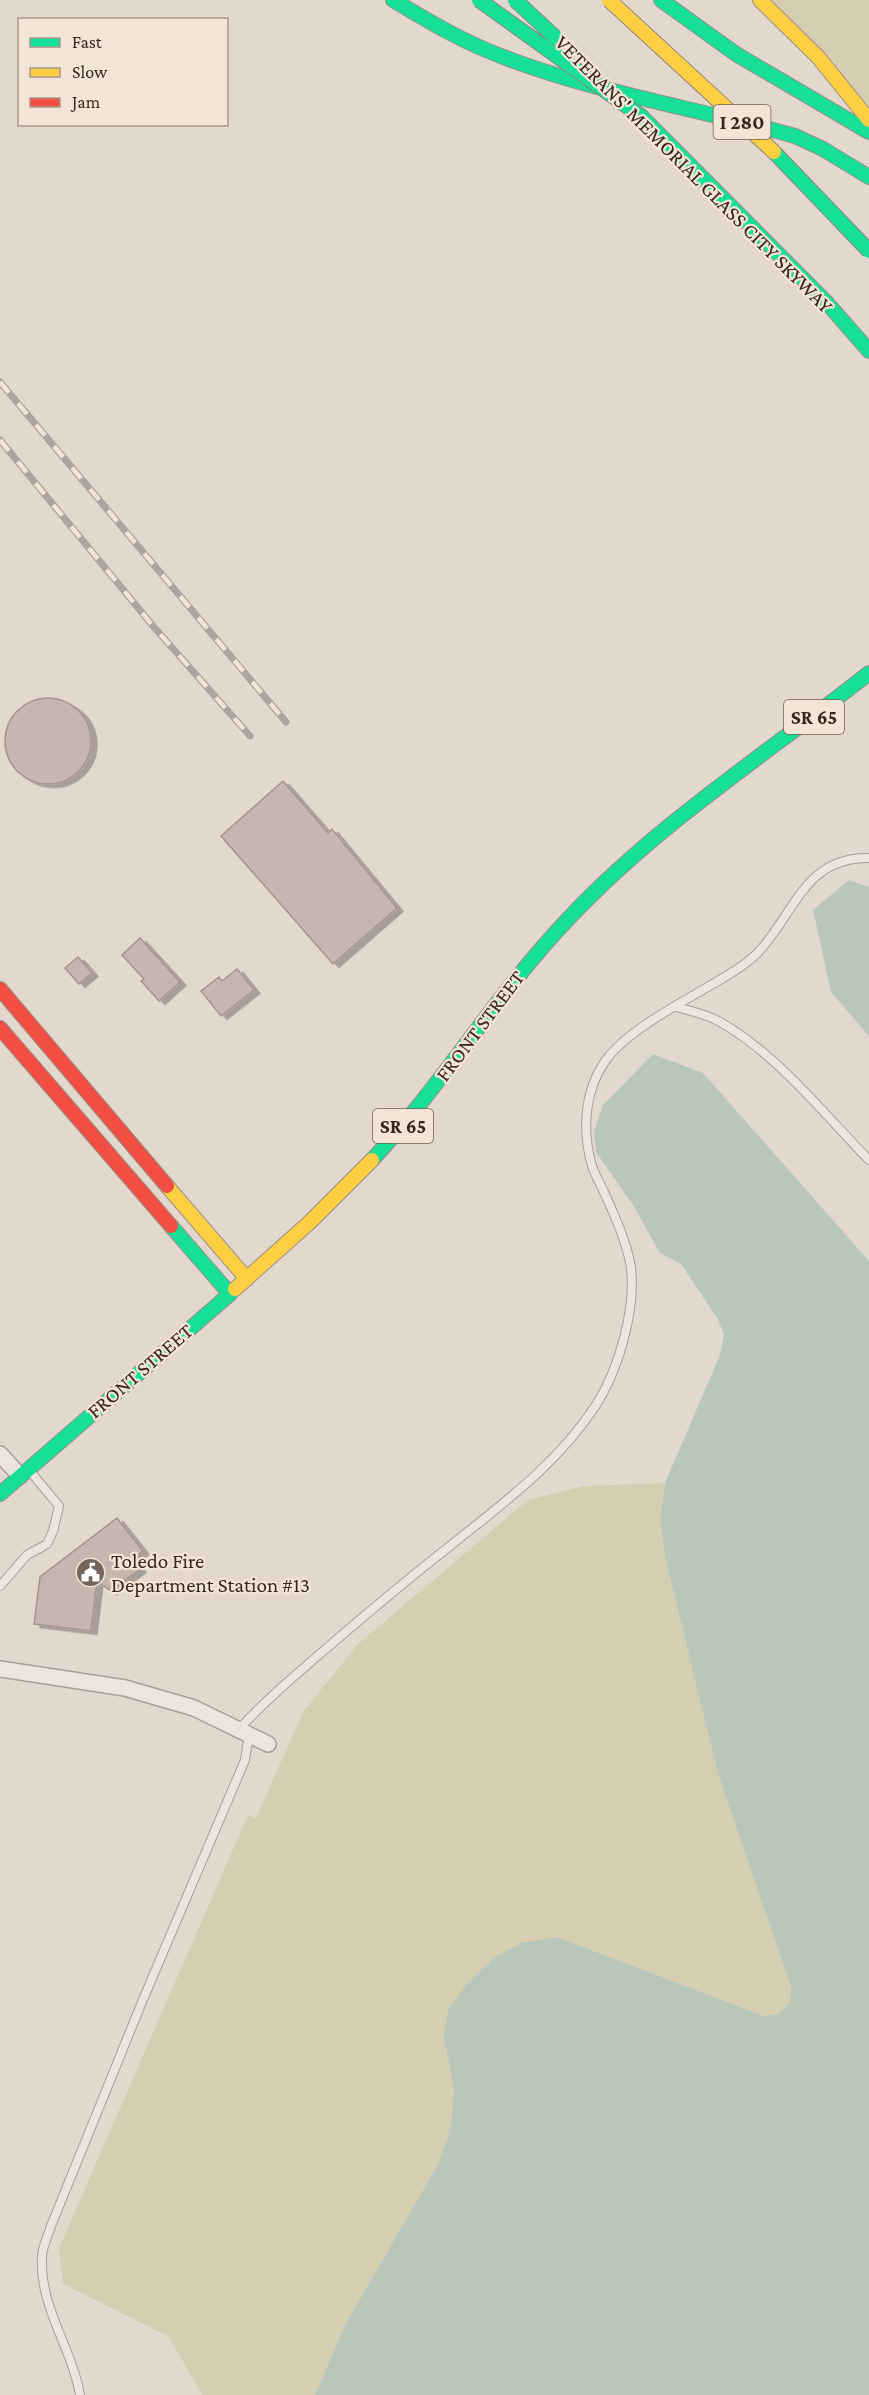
<svg xmlns="http://www.w3.org/2000/svg" width="869" height="2395" font-family="'Crimson Pro',serif">
<style>
.green{fill:#d5ceb1}
.water{fill:#b9c7bb}
.building{fill:#c7b6af;stroke:#a4948d;stroke-width:1.5;filter:url(#shadow)}
.lines{fill:none;stroke-linecap:round;stroke-linejoin:round}
.lane-casing{stroke:#a99e97;stroke-width:10}
.street-casing{stroke:#a99e97;stroke-width:18}
.fast-casing{stroke:#988e87;stroke-width:16}
.slow-casing{stroke:#988e87;stroke-width:16}
.jam-casing{stroke:#988e87;stroke-width:16}
.lane{stroke:#ece5df;stroke-width:8}
.street{stroke:#ece5df;stroke-width:15}
.fast{stroke:#16e098;stroke-width:14}
.slow{stroke:#ffcf43;stroke-width:14}
.jam{stroke:#f24e42;stroke-width:14}
.rail-casing{stroke:#aba49f;stroke-width:7}
.rail{stroke:#f4e4d5;stroke-width:4.5;stroke-dasharray:14;stroke-linecap:butt}
.fast-bridge-casing{stroke:#8e847e;stroke-width:16;stroke-linecap:butt}
.slow-bridge-casing{stroke:#8e847e;stroke-width:16;stroke-linecap:butt}
.fast-bridge{stroke:#16e098;stroke-width:14}
.slow-bridge{stroke:#ffcf43;stroke-width:14}
.labels{text-anchor:middle;stroke-width:4.5;stroke-linejoin:round;paint-order:stroke}
.shield{fill:#f4e4d5;stroke:#705f56;stroke-width:1.5}
.shield-label{font-size:20px;font-weight:bold;fill:#37261f}
.street-label{font-size:21px;fill:#37261f;stroke:#f4e4d5}
.poi-label{font-size:21px;fill:#37261f;stroke:#f4e4d5;text-anchor:start}
</style>
<defs>
<filter id="shadow"><feDropShadow dx="6" dy="3.5" stdDeviation="0" flood-color="#0004"/></filter>
</defs>
<rect width="100%" height="100%" fill="#e3d8ce"/>
<!-- green -->
<path class="green" d="M768,0H869V106Z
M665,1483L660,1519L665,1557L718,1774L791,1987L790,2003L778,2014L764,2016L557,1937L444,2038L454,2089L450,2132L437,2166L345,2325L315,2395H202L169,2337L63,2284L59,2248L248,1815L256,1818L303,1712L358,1644L528,1500L584,1486Z"/>
<!-- water -->
<path class="water" d="M849,880L869,887V1036L831,992L813,910Z
M653,1054L703,1073L869,1261V2395H315L345,2325L437,2166L450,2132L454,2089L444,2038L448,2010L467,1984L494,1958L521,1943L557,1937L764,2016L778,2014L790,2003L791,1987L718,1774L665,1557L660,1519L665,1483L720,1355L724,1334L717,1318L681,1264L660,1253L633,1205L596,1152L594,1132L603,1105Z"/>
<!-- building -->
<path class="building" d="M5 741a43 43 0 1 1 86 0a43 43 0 1 1-86 0Z
M283,781L328,833L332,829L397,908L333,964L221,836Z
M140,938L180,982L159,1001L141,981L144,979L122,955Z
M78,957L92,973L79,984L65,968Z
M237,969L254,990L221,1016L201,991L219,977L222,981Z
M117,1518L143,1551L133,1559L140,1569L111,1591L97,1581L91,1631L34,1624L40,1577Z"/>
<g class="lines">
<defs>
<path id="lane" d="M676,1007C690,1011 707,1014 720,1022C777,1054 823,1113 869,1160
M0,1586L27,1555L47,1544L53,1531L59,1506L29,1470
M238,1730C264,1702 292,1678 321,1653C365,1615 409,1578 455,1542C506,1501 559,1462 596,1405C618,1371 636,1310 631,1268C627,1242 614,1214 603,1190C599,1181 593,1172 591,1162C582,1128 585,1089 606,1060C628,1029 690,998 723,978C736,970 751,961 761,949C796,910 806,857 869,858
M80,2395C72,2348 39,2306 42,2257C42,2247 48,2236 51,2226L142,2002L245,1760L249,1735"/>
<path id="street" d="M0,1454L20,1476
M0,1669L125,1688L194,1708L268,1744"/>
<path id="fast" d="M393,0C423,18 453,36 486,50C584,91 693,107 795,136L823,149L869,177
M661,0L736,54L869,132
M642,117L827,303L869,351
M372,1160C443,1084 497,993 570,917C660,822 767,754 869,673
M171,1226L230,1294
M0,1494L230,1294"/>
<path id="slow" d="M760,0L818,57L869,120
M167,1186L247,1279
M235,1289L310,1222L372,1160"/>
<path id="jam" d="M0,989L167,1186
M0,1028L171,1226"/>
</defs>
<!-- lane casing -->
<use href="#lane" class="lane-casing"/>
<!-- street casing -->
<use href="#street" class="street-casing"/>
<!-- fast casing -->
<use href="#fast" class="fast-casing"/>
<!-- slow casing -->
<use href="#slow" class="slow-casing"/>
<!-- jam casing -->
<use href="#jam" class="jam-casing"/>
<!-- lane -->
<use href="#lane" class="lane"/>
<!-- street -->
<use href="#street" class="street"/>
<!-- fast -->
<use href="#fast" class="fast"/>
<!-- slow -->
<use href="#slow" class="slow"/>
<!-- jam -->
<use href="#jam" class="jam"/>
<defs>
<path id="rail" d="M0,382L286,722
M0,440L153,626L250,736"/>
</defs>
<!-- rail casing -->
<use href="#rail" class="rail-casing"/>
<!-- rail -->
<use href="#rail" class="rail"/>
<defs>
<path id="fast-bridge" d="M479,0L642,117
M515,0L555,37
M774,152L869,251"/>
<path id="slow-bridge" d="M609,0L774,152"/>
</defs>
<!-- fast-bridge casing -->
<use href="#fast-bridge" class="fast-bridge-casing"/>
<!-- slow-bridge casing -->
<use href="#slow-bridge" class="slow-bridge-casing"/>
<!-- fast-bridge -->
<use href="#fast-bridge" class="fast-bridge"/>
<!-- slow-bridge -->
<use href="#slow-bridge" class="slow-bridge"/>
</g>
<!-- icons -->
<defs>
<symbol id="civic-disc" viewBox="-11 -11 22 22"><circle r="9.5" fill="#73645c" stroke="#f4e4d5"/><path d="M-.6-6.5H3V-4.5H.6V-3L4-1V1h2V6H-6V1h2V-1L-.6-3ZM-1.2 2.5V6h2.4V2.5Z" fill="#fff"/></symbol>
</defs>
<g fill-rule="evenodd">
<use href="#civic-disc" x="74" y="1556" width="33" height="33"/>
</g>
<g class="labels">
<!-- shield labels -->
<g class="shield">
<rect x="713.5" y="105" width="57" height="34" rx="4.5"/>
<rect x="784" y="700" width="60" height="34" rx="4.5"/>
<rect x="373" y="1109" width="60" height="34" rx="4.5"/>
</g>
<g class="shield-label">
<text x="742" y="129">I 280</text>
<text x="814" y="724">SR 65</text>
<text x="403" y="1133">SR 65</text>
</g>
<!-- street labels -->
<g class="street-label">
<text transform="translate(694 174) rotate(45)" y="7">VETERANS' MEMORIAL GLASS CITY SKYWAY</text>
<text transform="translate(480 1026) rotate(-53)" y="7">FRONT STREET</text>
<text transform="translate(140 1371) rotate(-41)" y="7">FRONT STREET</text>
</g>
<!-- poi labels -->
<g class="poi-label">
<text x="111" y="1568">Toledo Fire<tspan x="111" dy="24">Department Station #13</tspan></text>
</g>
</g>
<!-- legend -->
<rect x="18" y="18" width="210" height="108" fill="#f4e4d5" stroke="#a8988c" stroke-width="1.5"/>
<rect x="30" y="38" width="30" height="9" fill="#16e098" stroke="#a8988c" stroke-width="1.5"/>
<text x="72" y="48" font-size="18" fill="#37261f">Fast</text>
<rect x="30" y="68" width="30" height="9" fill="#ffcf43" stroke="#a8988c" stroke-width="1.5"/>
<text x="72" y="78" font-size="18" fill="#37261f">Slow</text>
<rect x="30" y="98" width="30" height="9" fill="#f24e42" stroke="#a8988c" stroke-width="1.5"/>
<text x="72" y="108" font-size="18" fill="#37261f">Jam</text>
</svg>
